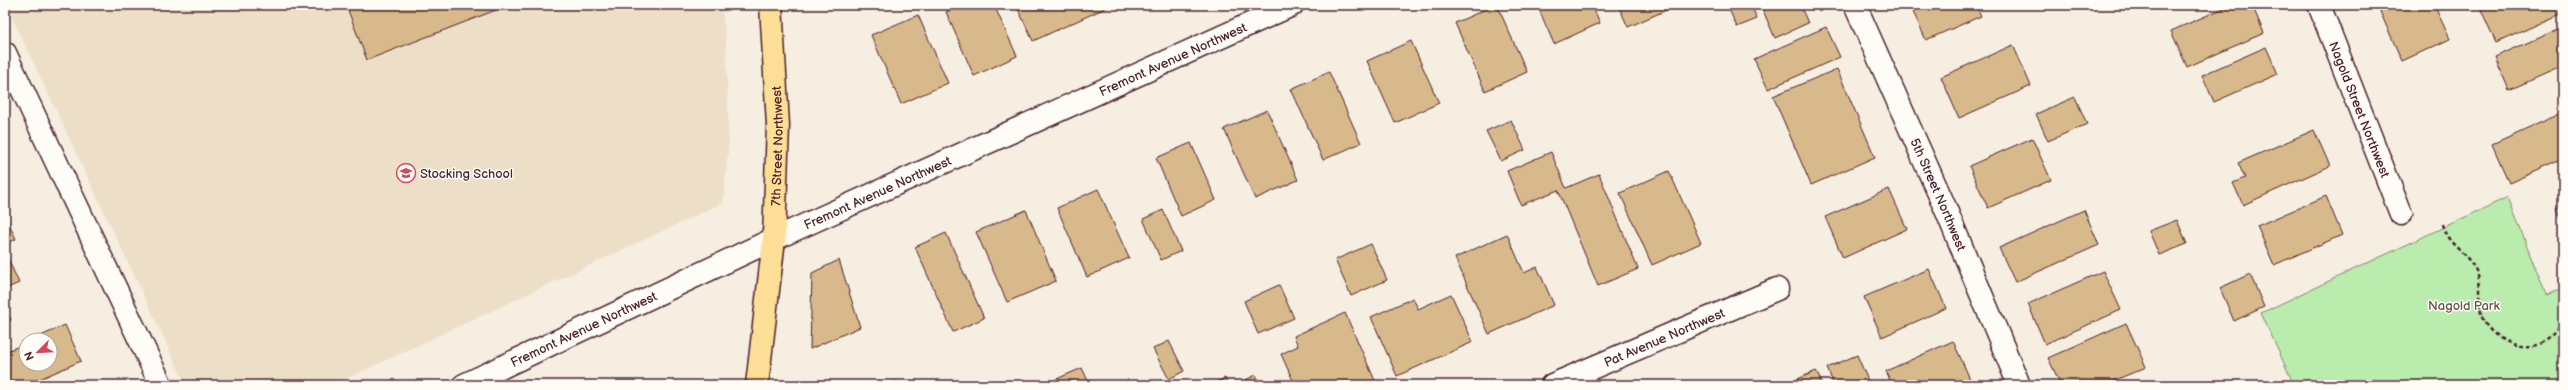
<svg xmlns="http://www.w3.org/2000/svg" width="2568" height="390" font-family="'Balsamiq Sans',sans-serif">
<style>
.built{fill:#eddfc7}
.green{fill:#b9ecad;stroke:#82866c}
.building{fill:#d8b98b;stroke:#4a1f2b}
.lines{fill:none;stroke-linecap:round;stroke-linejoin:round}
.minor-casing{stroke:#4a1f2b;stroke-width:25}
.major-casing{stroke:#4a1f2b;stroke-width:25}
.path{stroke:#4a1f2b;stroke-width:2.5;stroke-dasharray:4 3;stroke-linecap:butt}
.minor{stroke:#fdfcf7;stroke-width:22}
.major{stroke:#fdde96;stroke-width:22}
.labels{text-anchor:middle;stroke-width:3;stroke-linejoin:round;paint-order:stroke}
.street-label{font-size:13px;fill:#4a1f2b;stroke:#fdfcf7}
.poi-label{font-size:13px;fill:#4a1f2b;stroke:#fdfcf7;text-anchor:start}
.park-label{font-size:13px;fill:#66524c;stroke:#fdfcf7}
</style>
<rect width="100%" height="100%" fill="#f6efe1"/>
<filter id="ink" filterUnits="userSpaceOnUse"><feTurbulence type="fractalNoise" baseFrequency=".025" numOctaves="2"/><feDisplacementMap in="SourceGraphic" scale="8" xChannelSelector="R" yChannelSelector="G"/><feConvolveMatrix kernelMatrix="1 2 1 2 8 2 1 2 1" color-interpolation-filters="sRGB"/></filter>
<g filter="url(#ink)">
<!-- built -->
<path class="built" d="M6,5H721L726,41L729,142L723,203L333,385H186Z"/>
<!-- green -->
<path class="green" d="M2508,197L2546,295L2563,287V385H2294L2261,313Z"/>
<!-- building -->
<path class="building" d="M346,5H509L367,60Z
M853,5H865L855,9Z
M961,5H994L1017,56L974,76L946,12Z
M1016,5H1112L1033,41Z
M1495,5H1497L1527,72L1485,91L1455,23Z
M1537,5H1592L1600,23L1554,44Z
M1618,5H1670L1671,8L1628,27Z
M1727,5H1751L1757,19L1737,27Z
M1800,5L1808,23L1775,38L1761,6Z
M1910,5H1976L1981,16L1926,40Z
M2231,5H2252L2264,33L2187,67L2171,31Z
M2382,5H2439L2435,7L2450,39L2402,61L2378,7Z
M2479,5H2563V13L2496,43Z
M918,15L948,83L901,104L871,35Z
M1826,27L1840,57L1768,89L1754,59Z
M2563,27V66L2509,90L2495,57Z
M1411,41L1439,103L1395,123L1367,61Z
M2013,45L2031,86L1959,118L1941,77Z
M2266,47L2278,74L2214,102L2202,75Z
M1837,69L1875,157L1811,185L1773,96Z
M1329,72L1361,143L1323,160L1291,89Z
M2075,97L2087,124L2048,141L2036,114Z
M1267,110L1298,180L1255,199L1224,129Z
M2563,112V159L2509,183L2492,144Z
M1511,120L1525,150L1501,161L1486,131Z
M2314,130L2330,166L2243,205L2233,183L2245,178L2238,163Z
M2032,138L2051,180L1988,208L1969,166Z
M1191,143L1216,200L1181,216L1156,158Z
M1551,152L1566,188L1599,174L1638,269L1598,286L1558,190L1521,205L1507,171Z
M1669,171L1701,243L1652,265L1620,193Z
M5,181L10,192L5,194Z
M1098,189L1129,258L1087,277L1057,208Z
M1889,189L1907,229L1843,258L1825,217Z
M2326,196L2342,235L2274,265L2257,226Z
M2563,205V222L2557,208Z
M1026,210L1056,281L1007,302L976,232Z
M1163,210L1181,251L1161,260L1143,219Z
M2084,210L2099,245L2015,282L1999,248Z
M5,215L16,239L5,244Z
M2177,220L2187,244L2159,255L2149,231Z
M946,233L984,318L953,332L915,247Z
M1507,234L1524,273L1537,267L1554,305L1489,334L1455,258Z
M1371,244L1387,280L1351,296L1335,260Z
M839,260L860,327L810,349L812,273Z
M9,261L19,283L5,289V262Z
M1929,269L1946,308L1882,337L1864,297Z
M2103,271L2121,310L2045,344L2028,304Z
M2250,274L2264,307L2234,321L2220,288Z
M1279,285L1294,318L1258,334L1244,301Z
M1451,294L1473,342L1397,376L1371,317L1413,298L1418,309Z
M5,306L11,320L5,323Z
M1345,313L1377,385H1295L1281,354L1298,346L1294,336Z
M2126,323L2146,367L2104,385H2061L2048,358Z
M65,325L81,361L26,385H5V352L26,343V364H50V340H32Z
M1169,341L1184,371L1169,379L1153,349Z
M1953,341L1970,379L1956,385H1892L1886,371Z
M1857,355L1870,385H1834L1827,368Z
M1082,368L1090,385H1054L1052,381Z
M1816,371L1823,385H1784Z
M1256,375L1261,385H1235Z
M1225,378L1228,385H1209Z
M897,381L899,385H889Z"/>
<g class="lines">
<defs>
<g id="minor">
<path id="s1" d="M1855,5L1944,205L2019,385"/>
<path id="s2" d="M2319,5L2401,214"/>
<path d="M5,53L161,385"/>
<path id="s3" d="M464,385L774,239L1292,5"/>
<path id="s4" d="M1552,385L1777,289"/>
</g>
<g id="major">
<path id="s5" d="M757,385L774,239L778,125L771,5"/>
</g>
</defs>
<!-- minor casing -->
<use href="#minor" class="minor-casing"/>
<!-- major casing -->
<use href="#major" class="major-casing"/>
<!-- path -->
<path class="path" d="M2442,224C2447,246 2469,253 2477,273C2482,287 2479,299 2481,313C2485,335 2518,353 2539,344C2548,340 2556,331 2563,324"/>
<!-- minor -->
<use href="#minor" class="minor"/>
<!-- major -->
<use href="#major" class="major"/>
</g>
</g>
<!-- icons -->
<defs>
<symbol id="school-ring" viewBox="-11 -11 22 22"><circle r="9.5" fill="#fdfcf7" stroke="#d1495b" stroke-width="1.5"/><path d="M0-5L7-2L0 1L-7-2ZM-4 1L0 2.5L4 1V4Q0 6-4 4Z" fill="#d1495b"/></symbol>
</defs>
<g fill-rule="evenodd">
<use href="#school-ring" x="395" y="162" width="22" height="22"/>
</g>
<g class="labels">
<!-- street labels -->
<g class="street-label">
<text dy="5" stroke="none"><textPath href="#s3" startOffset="780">Fremont Avenue Northwest</textPath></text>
<text dy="5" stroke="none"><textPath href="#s2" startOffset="112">Nagold Street Northwest</textPath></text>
<text dy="5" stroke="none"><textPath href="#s5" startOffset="240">7th Street Northwest</textPath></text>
<text dy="5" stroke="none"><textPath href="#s3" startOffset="456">Fremont Avenue Northwest</textPath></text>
<text dy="5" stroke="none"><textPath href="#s1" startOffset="207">5th Street Northwest</textPath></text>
<text dy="5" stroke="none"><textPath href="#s3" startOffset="132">Fremont Avenue Northwest</textPath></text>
<text dy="5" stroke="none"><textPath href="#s4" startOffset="122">Pat Avenue Northwest</textPath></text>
</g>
<!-- poi labels -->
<g class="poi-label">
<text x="420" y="178">Stocking School</text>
</g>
<!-- park labels -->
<g class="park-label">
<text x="2464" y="310">Nagold Park</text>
</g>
</g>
<!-- margin -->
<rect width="2568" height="390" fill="none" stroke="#fdfcf7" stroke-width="20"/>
<rect x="10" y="10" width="2548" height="370" fill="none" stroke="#4a1f2b" stroke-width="1.5" filter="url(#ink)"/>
<!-- north arrow -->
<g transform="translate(38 352) rotate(246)"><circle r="19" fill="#fdfcf7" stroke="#b5a4a5"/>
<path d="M0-3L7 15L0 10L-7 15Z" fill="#d1495b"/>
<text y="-6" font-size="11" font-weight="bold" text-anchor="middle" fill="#4a1f2b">N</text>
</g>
</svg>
